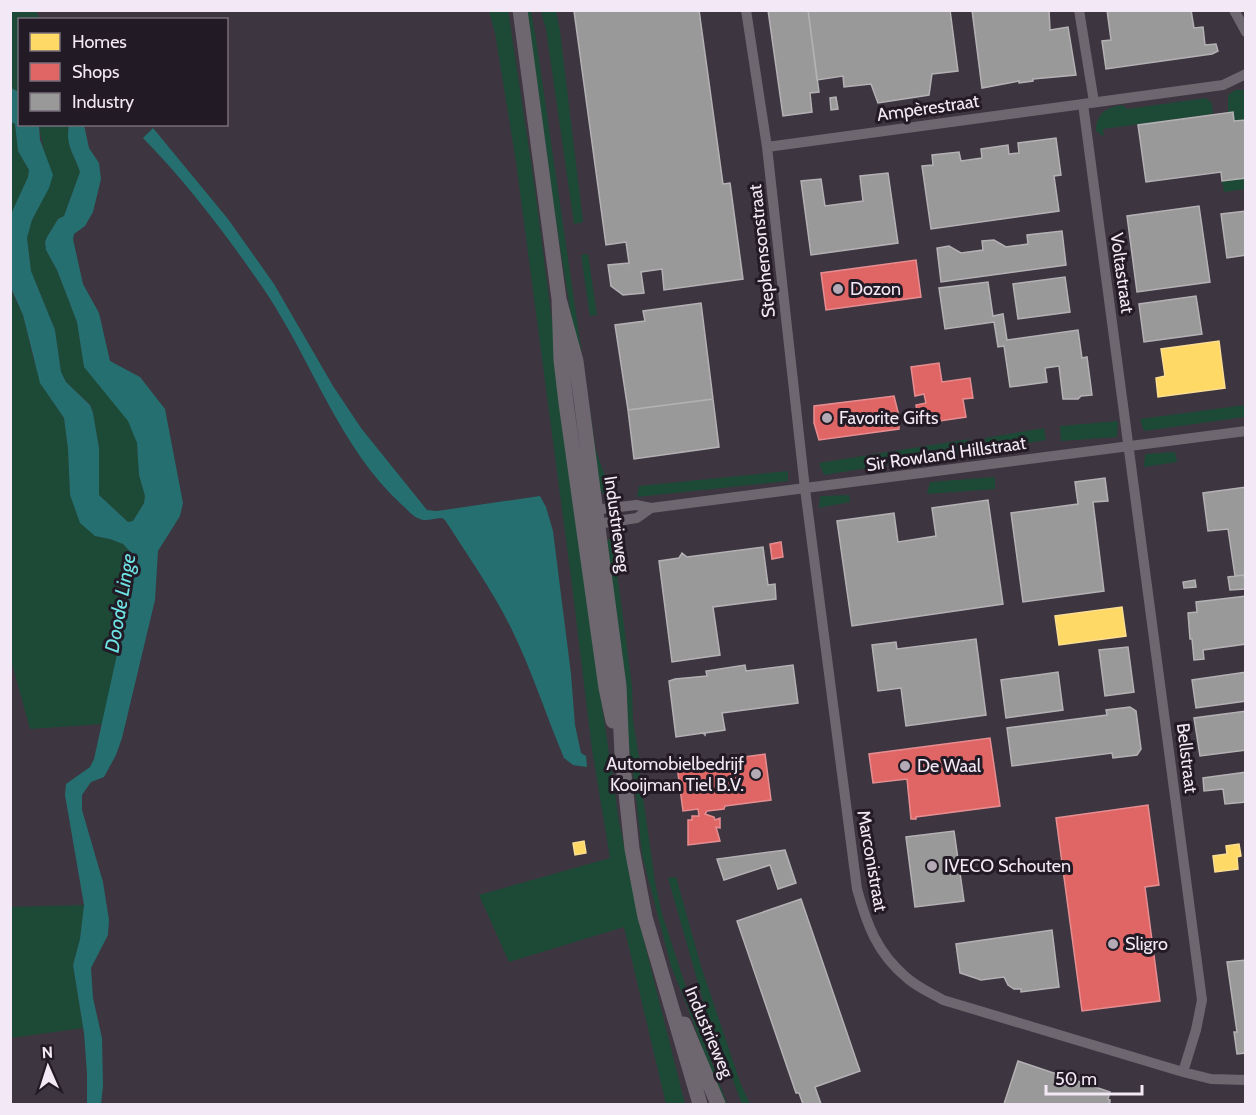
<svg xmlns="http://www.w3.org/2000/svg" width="1256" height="1115" font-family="Cabin,sans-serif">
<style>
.green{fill:#1d4a37}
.water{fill:#256f70}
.homes{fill:#ffd966;stroke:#fbde91;stroke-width:1.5}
.shops{fill:#e06666;stroke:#e68d91;stroke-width:1.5}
.industry{fill:#999;stroke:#b4b1b5;stroke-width:1.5}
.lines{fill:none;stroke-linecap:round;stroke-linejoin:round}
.street{stroke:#6e6770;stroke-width:10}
.secondary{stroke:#6e6770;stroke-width:15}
.poi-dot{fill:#b3aab6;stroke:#221b25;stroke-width:2}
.labels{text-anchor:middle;stroke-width:6;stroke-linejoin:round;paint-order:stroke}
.street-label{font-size:18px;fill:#f3e9f6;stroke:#221b25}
.poi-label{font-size:18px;fill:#f3e9f6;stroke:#221b25;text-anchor:start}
.water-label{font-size:20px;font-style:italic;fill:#6fe4e5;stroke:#221b25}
</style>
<rect width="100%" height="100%" fill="#3d353f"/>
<!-- green -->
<path class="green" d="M508,10L535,189L596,665L619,821L644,941L685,1104H666L624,927L509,962L479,895L610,858L592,750L572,585L516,162L495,33L489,11Z
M10,11H36L40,19L20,20L19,92L11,88Z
M522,11H531L536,39L596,451L607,482L617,496H606L599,489Z
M541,11H556L560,31L583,222L574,224L546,29Z
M1245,90V120L1234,121L1233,112H1228V95L1235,90Z
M1206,98L1212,103L1213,114L1103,129L1104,137L1096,131C1096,113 1107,107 1123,105L1127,109Z
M11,122L15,124L18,151L29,170L28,177L11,214Z
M39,125H69C65,146 74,153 80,172L64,216L58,219L47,237L45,242L46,250L57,270L77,322L84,367L129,421L137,443L139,475L145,496L144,503L133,521L128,522L99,495V448L93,413L90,404L66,382L61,372L55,330L31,271L27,238L32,220L41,203L44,152Z
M1245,178V189L1224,192L1222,181Z
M588,254L597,315L590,316L581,255Z
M10,288L23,315L33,358L47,393L64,418L68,449L70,495L80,522L95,536L110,539L123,544L133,555L125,618L103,724L30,729L11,660Z
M1245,405V417L1144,431L1140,419Z
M1118,421L1117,437L1061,441L1060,426Z
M1044,428L1046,440L985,450V438Z
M969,439L967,452L824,475L819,463Z
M1175,452L1177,462L1144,467L1145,454Z
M788,471V481L637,497L639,486Z
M995,477V489L927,494L930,482Z
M849,495L850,502L819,508L820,496Z
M621,530C628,540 618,553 616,565L632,686L633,721L640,763V776L655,882L662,914L697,1021L727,1104H722L689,1011L671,966L642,855L636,796L614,636L604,546L608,540Z
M676,877L701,966L740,1082L750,1104H742L706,1011L668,878Z
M84,905L80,939L73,965L83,1028L11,1038L10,907Z"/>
<!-- water -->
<path class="water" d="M11,88L19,92L20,124L39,125L40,140L53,175L49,188L32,220L27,238L31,271L55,330L61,372L66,382L90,405L93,413L99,448V495L128,522L133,521L144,503L145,496L139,475L137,443L128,421L84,367L77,322L57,270L46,250L45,242L47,237L58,219L64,216L80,172C74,153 65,146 69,125H84L89,148L99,163L101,179L93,212L85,226L74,234L73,239L83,284L99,313L110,361L140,377L165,409L183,503L180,516L158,551L155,600L122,738L116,755L104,777L91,782L82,795V810L103,882L109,920L108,935L91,968L93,998L102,1038L103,1086L101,1104H87V1074L84,1033L73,965L80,939L84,905L65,795L66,784L90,767L94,759L125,618L133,555L123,544L110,539L95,536L80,523L70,495L68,449L64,418L40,383L23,315L11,288V214L28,177L29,170L18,151L15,124L11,122Z
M153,128L228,219L274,284L333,386L361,428L427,510L437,511L540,496L546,507L553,531L571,674L575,725L581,753L586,756L587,767L573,765L564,758C546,715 532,671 512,630C493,591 468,556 445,520L442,518C435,518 426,522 420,519C413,517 407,509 402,505C339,447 312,361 265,291C228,237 189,185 143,138Z"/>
<!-- homes -->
<path class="homes" d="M1219,341L1225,388L1158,397L1156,378L1165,376L1161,349Z
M1122,607L1126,636L1059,645L1055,616Z
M584,841L586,853L575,855L573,843Z
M1239,844L1241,856L1237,857L1238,869L1215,872L1213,856L1227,854L1226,846Z"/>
<!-- shops -->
<path class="shops" d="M916,260L921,297L826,310L821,273Z
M939,363L942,382L970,378L973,398L963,399L966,417L919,424L916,405L926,403L924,394L915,396L911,367Z
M894,396L899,416V429L819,440L814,423V406Z
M781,542L783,557L772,559L770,544Z
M990,738L1000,806L916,817V819H911L907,779L873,783L869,754Z
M765,754L771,800L725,806L724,809L707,811L705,814L714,817L715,820L720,818V828L716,827L720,841L688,845V820H692V816H699L698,809L683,811L677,766Z
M1148,805L1159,885L1145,887L1160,1001L1082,1011L1056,818Z"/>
<!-- industry -->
<path class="industry" d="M699,10L723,184L730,183L743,279L664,290L662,269L641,272L644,293L623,295L611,286L608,265L629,263L626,242L606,245L574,11Z
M768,10H808L819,92L810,93L812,112L783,116Z
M808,10H950L958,71L932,74L929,95L878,103L871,84L844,87L843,76L817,80Z
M972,10H1049L1050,30L1068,27L1076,75L1033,79V81L1019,83V81L982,88Z
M1107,10H1191L1194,28L1203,27L1205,45L1216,44L1218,51L1212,54L1106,69L1102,41L1111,40Z
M836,97L838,109L831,110L830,98Z
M1233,112L1234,121L1246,120V178L1222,181L1221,172L1146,182L1138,125Z
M1056,138L1061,175L1054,176L1059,211L931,229L922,166L933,165L932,155L959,152L961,161L982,158L981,149L1008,145L1009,154L1019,153L1018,143Z
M888,173L898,243L811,255L801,181L821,179L825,206L863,201L860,176Z
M1199,206L1210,282L1137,292L1127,216Z
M1246,211V255L1227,258L1221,214Z
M1062,231L1066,265L941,282L937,248L949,246L961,253L983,250L982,241L994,240L1006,247L1028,244L1027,235Z
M1065,277L1070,312L1018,319L1013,284Z
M988,282L993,316L1003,314L1007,340L1078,330L1082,358L1087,357L1092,395L1081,396L1078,399H1063L1059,366L1045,368L1047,382L1010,387L1004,346L998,347L994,322L945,329L939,288Z
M1196,296L1202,334L1144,342L1139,304Z
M701,303L713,399L628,410L615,325L645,321L643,311Z
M713,399L719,447L634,459L628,410Z
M1105,478L1108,501L1093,502L1104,591L1023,602L1011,513L1078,504L1075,482Z
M1246,487V588L1244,575L1235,576L1228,529L1208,531L1203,493Z
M988,500L1003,604L852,626L837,521L894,513L898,542L936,536L932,508Z
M763,547L768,585L775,584L776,599L713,607L720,655L672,662L659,561L679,558L682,553L687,557Z
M1244,575L1246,589L1230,590L1228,577Z
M1195,580L1196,587L1184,588L1183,582Z
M1246,596V644L1203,650L1204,659L1194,660L1192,639H1190L1188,613L1197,612L1196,602Z
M976,639L986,715L906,726L901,688L878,691L872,645L896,642L897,649Z
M1128,647L1134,692L1105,696L1099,650Z
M745,665L746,671L793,665L798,703L722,713L725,730L705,733V735L703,733L676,737L669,681L675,679L707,676L706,671Z
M1058,672L1063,710L1006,718L1001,680Z
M1246,672V701L1196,708L1192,680Z
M1130,707L1136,711L1141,749L1137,755L1113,758L1112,753L1012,766L1007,728L1107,715L1106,710Z
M1246,711V750L1200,756L1194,718Z
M1246,772V802L1225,804L1223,789L1204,791L1203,778Z
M954,831L964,901L915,907L906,837Z
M785,850L796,883L778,889L770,865L724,880L717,859Z
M801,899L860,1071L815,1087L821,1104H803L799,1093H796L737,921Z
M1052,930L1059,987L1021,992V989H1014L1008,985L1004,977L981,980L960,973L956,944Z
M1246,960V1053L1237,1054L1234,1032H1237L1227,962Z
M1018,1061L1110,1092L1108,1099L1110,1100V1102L1108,1104H1004Z"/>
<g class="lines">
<!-- street -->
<path class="street" d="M746,10L767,147L805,489L857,889C867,925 877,953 907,978C917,987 931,993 943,1000L1183,1072L1211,1079L1246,1080
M1079,10L1094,102
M1234,10L1246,32
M1083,104L1202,1000L1196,1030L1183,1072
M767,147L1223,85L1246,74
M591,512L595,510L636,505L651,508L1246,431
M593,522L597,524L637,518L651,508"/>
<!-- secondary -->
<path class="secondary" d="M520,10L559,299L561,360L566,403L606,688L613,721
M559,299L576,361L619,686L622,756L632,849L645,917L700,1104
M684,1024L718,1104"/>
</g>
<!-- markers -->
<g class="poi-dot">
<circle cx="838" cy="289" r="6"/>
<circle cx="827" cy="418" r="6"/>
<circle cx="905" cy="766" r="6"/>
<circle cx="756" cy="774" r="6"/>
<circle cx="932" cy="866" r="6"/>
<circle cx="1113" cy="944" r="6"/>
</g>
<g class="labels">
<!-- street labels -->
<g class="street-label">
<text transform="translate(928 108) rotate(-8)" y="6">Ampèrestraat</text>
<text transform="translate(762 251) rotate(-96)" y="6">Stephensonstraat</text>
<text transform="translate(1122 273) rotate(82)" y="6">Voltastraat</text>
<text transform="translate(946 454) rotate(-8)" y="6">Sir Rowland Hillstraat</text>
<text transform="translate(617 524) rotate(82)" y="6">Industrieweg</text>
<text transform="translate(1187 758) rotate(83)" y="6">Bellstraat</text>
<text transform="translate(872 861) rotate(80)" y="6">Marconistraat</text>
<text transform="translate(709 1032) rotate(67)" y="6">Industrieweg</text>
</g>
<!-- poi labels -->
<g class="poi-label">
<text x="850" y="295">Dozon</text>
<text x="839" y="424">Favorite Gifts</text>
<text x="744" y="770" text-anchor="end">Automobielbedrijf<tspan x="744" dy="21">Kooijman Tiel B.V.</tspan></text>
<text x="917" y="772">De Waal</text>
<text x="944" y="872">IVECO Schouten</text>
<text x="1125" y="950">Sligro</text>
</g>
<!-- water labels -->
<g class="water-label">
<text transform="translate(120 603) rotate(-80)" y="7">Doode Linge</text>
</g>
</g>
<!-- border -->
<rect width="1256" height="1115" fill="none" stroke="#f3e9f6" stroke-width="24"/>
<!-- legend -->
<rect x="18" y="18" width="210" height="108" fill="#221b25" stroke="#766d79" stroke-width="1.5"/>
<rect x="30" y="33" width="30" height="18" fill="#ffd966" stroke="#766d79" stroke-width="1.5"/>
<text x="72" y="48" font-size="18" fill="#f3e9f6">Homes</text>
<rect x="30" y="63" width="30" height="18" fill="#e06666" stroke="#766d79" stroke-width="1.5"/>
<text x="72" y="78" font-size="18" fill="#f3e9f6">Shops</text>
<rect x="30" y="93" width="30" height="18" fill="#999999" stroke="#766d79" stroke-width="1.5"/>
<text x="72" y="108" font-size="18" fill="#f3e9f6">Industry</text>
<!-- north arrow -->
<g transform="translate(48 1067) rotate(357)" stroke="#221b25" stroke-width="4.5" paint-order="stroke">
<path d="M0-4.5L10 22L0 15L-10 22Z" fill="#f3e9f6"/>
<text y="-9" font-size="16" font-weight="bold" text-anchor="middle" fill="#f3e9f6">N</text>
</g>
<!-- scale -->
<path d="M1046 1085v9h96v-9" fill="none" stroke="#f3e9f6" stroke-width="3"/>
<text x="1055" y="1085" font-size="18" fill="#f3e9f6" stroke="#221b25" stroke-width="4.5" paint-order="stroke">50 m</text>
</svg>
